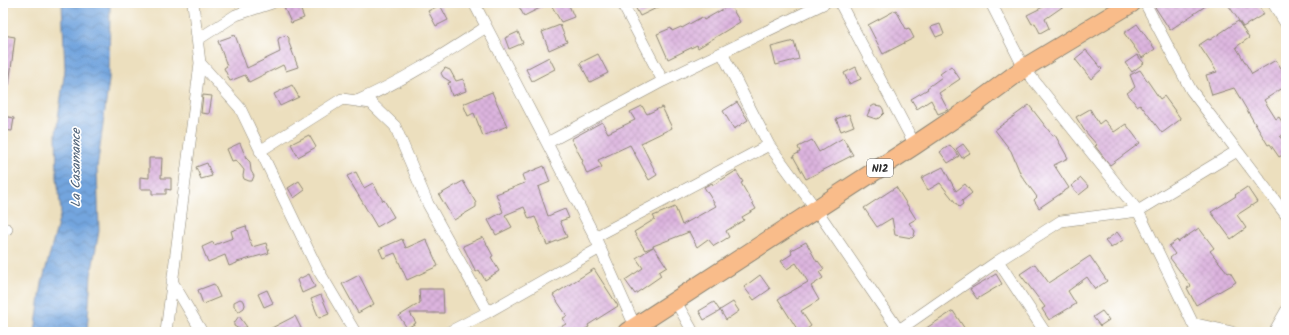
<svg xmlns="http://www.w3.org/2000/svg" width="1289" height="335" font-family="Kalam,sans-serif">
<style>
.water{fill:url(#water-waves);stroke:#4f6884}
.building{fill:url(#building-cross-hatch)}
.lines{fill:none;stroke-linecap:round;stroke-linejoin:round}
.minor-casing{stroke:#8c8574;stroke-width:12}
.primary-casing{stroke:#8c8574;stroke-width:20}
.minor{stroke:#fff;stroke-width:11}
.primary{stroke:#f9bc8a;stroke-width:18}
.labels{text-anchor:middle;stroke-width:3.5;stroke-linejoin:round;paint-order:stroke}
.shield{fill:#fff;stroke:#6b6b6b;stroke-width:1}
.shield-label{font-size:11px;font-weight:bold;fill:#2b2b2b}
.water-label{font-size:13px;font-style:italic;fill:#485c73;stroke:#fff}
</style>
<defs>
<pattern id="water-waves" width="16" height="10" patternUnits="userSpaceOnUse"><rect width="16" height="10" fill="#73a5de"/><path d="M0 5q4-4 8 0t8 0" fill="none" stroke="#5f87b4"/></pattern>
<pattern id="building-cross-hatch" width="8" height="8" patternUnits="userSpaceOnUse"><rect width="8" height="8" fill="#dcb4de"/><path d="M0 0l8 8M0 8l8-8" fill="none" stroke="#bd9bbf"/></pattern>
</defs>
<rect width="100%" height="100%" fill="#fff"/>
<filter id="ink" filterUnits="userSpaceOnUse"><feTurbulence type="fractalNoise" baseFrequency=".025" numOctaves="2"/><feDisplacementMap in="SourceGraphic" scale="8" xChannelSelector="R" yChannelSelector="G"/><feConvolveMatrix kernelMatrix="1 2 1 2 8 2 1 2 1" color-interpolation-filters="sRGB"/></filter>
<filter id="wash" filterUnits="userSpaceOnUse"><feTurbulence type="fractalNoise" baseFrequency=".012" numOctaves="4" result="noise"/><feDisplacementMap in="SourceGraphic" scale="16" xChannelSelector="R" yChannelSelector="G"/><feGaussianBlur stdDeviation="0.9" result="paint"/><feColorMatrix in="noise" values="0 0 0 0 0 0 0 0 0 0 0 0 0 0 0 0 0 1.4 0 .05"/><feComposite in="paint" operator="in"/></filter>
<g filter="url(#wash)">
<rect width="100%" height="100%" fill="#ecdfbe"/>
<!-- water -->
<path class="water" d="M62,3H110L109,80L97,169L99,231L91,275L87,332H35L42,283L61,212L57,177L56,133L65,69Z"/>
<g id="blocks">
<!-- building -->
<path class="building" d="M294,3H298L304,18L291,23L284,7Z
M517,3H550L524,16Z
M550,3H568L574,17L561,22Z
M633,3H667L640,16Z
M1043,3H1068L1045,19L1049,28L1040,33L1035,23L1032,24L1027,15L1045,6Z
M1161,3H1210L1170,30L1155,7Z
M1227,3H1256L1264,14L1243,27Z
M440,5L448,20L436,26L428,11Z
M730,5L740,22L698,48L697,45L668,59L657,34L671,28L672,31L681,27L682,28L702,17L704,20Z
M896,10L906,29L909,28L914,38L883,54L868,25Z
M1238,21L1249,38L1236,47L1252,74L1276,60L1286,76V86L1264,100L1276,119L1279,117L1286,128V133L1280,137L1286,144V153L1279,157L1270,144L1268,145L1257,127L1234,88L1212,95L1206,75L1217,72L1199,45L1208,39L1210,40Z
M940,24L944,34L936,37L931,27Z
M1137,24L1155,49L1142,58L1124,33Z
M560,25L567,42L549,50L542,32Z
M518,32L523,43L509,49L505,38Z
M3,35L15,37L9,85H3Z
M235,35L247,68L280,52L278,40L279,38L286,35L289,38V43L298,67L286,71L283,65L249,82L245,75L230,81L224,68L227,66L218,41Z
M794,41L799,59L776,65L771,47Z
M1086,50L1102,69L1091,79L1075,59Z
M598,54L608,73L590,82L580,63Z
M1137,55L1144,63L1132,72L1125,63Z
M549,57L555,69L532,81L526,69Z
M951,66L960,79L939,93L948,110L938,114L931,100L917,109L911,99L928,89L927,88L942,77L940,74Z
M856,67L861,79L849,84L844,73Z
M445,68L450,70L456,81L463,79L466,91L452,96L448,83L451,82L443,77L441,73Z
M1140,70L1160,99L1164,96L1181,119L1162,133L1140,104L1137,106L1127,93L1135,87L1130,75Z
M292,85L299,97L280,106L274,94Z
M492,92L507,126L483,136L474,113L468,116L463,104Z
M203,95L212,96L209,114L201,113Z
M737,102L748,120L734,129L723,111Z
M874,105L881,106L883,109L884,113L879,118L876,119L867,116L871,107Z
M1029,105L1053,136L1055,135L1068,158L1054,165L1069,188L1039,208L1034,200L1037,197L1021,175L1011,151L995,130Z
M642,106L647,114L662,107L672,128L641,143L657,175L649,180L630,145L598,160L602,167L587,174L582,162L583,161L571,139L602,122L608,133L635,120L630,112Z
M1090,109L1099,124L1104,120L1114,132L1126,124L1140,143L1110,165L1095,146L1097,145L1084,130L1076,117Z
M849,114L854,126L841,131L836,119Z
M3,116L14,118L12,131L3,130Z
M309,135L316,147L298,157L291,144Z
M843,138L853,155L806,179L793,156L800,152L798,147L812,140L819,152Z
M240,143L246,158L250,162L251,171L254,176L252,181H249L244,179L243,176L244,170L236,160L232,161L227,149Z
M963,144L970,153L962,158L956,149Z
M950,145L959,156L948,163L940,152Z
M149,158H162L161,178H171V190L166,189V194H152V189H140V177L149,178Z
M207,163L212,176L201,179L196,167Z
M544,166L550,182L538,187L548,216L565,209L569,218L560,221L567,237L547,245L535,217L529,219L524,207L505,215L512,227L496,235L488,220L503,212L496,194L525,183L522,175Z
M943,167L956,191L965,184L972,193L962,201L963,204L959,207L940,183L928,190L921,178Z
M736,171L743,182L741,183L756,209L742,217L744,220L726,231L729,237L714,246L708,239L697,247L689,232L653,246L667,267L659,272L661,276L635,294L625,280L643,268L636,258L653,247L645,250L634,232L655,219L653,216L675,207L682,225L716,206L704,187L712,183L713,185Z
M356,172L364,188L373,183L383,201L384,200L394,217L377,227L347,176Z
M1081,178L1089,187L1079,195L1071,186Z
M299,181L305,190L294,198L288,188Z
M463,181L476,203V207L454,220L439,195Z
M896,187L916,219L909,223L915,231L914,236L912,238L895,235L892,218L877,227L864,208Z
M1247,187L1257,202L1237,215L1246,228L1231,239L1211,212L1236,196L1235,195Z
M246,226L252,247L266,243L269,253L237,262V263L229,266L225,255L208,262L202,247L213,242L214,245L233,238L231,231Z
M1199,228L1214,248L1210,251L1228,273L1230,272L1236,282L1196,305L1187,288L1191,286L1170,258L1175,254L1169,246L1177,240L1178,242Z
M1117,232L1123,240L1111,248L1105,241Z
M483,237L493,256L491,257L499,271L485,280L479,270L476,272L463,246Z
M402,239L406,248L426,239L438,266L407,280L395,253L383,258L379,249Z
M806,242L817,262L818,261L824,269L819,272L823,278L811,286L819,300L801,311L811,326L803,332H799L778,299L808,282L796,263L787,269L781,261L792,254L791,250Z
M1090,256L1107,281L1095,289L1087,277L1068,291L1076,304L1049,320L1042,309L1045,307L1020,274L1035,264L1049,283Z
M594,269L618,306L588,325L589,327L580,332H551L566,324L563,318L567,316L553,295Z
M309,274L315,287L302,293L297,280Z
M996,274L1002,284L977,299L970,289Z
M359,275L374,304L358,313L342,284Z
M760,275L770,289L754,300L744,287Z
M214,284L220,297L203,304L198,290Z
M419,289H443L444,313H410L416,323L407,328L399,316L420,303Z
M267,290L273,303L264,307L258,294Z
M321,295L329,314L319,318L311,299Z
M240,299L244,301L245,305L244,308L238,312L234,306V302Z
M714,302L720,311L704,320L699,311Z
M733,302L739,311L726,320L720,310Z
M953,311L967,332H920Z
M1102,311L1109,320L1100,326L1093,317Z
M239,316L247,327L239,329L234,326V323Z
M295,316L303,332H264Z"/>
</g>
</g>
<g filter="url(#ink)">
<use href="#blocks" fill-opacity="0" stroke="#8c8574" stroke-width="1"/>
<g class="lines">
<defs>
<path id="minor" d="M474,3L547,143L595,237L635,326
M622,3L663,81
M840,3L915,145
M991,3L1024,68L1138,211L1197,332
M1145,3L1191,90L1286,215
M1273,3L1286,24
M197,40L236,15L272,3
M722,53L769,145L816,209L900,332
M200,63L240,108L317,268L355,332
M357,101C403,81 444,54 486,27
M547,143L663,81L825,3
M260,151L342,99L371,103L395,126L428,204L488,312
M3,228L7,229
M595,237L769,145
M998,261L1045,332
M172,281L202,332
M675,300L693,332
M1192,323L1232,332
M166,332L200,63L193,3
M449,332L488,312L600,248
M896,332L998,261L1061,221L1138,211L1237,151
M1274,332L1286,311"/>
<path id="primary" d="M627,332L915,145L970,108L1024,68L1132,3"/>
</defs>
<!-- minor casing -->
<use href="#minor" class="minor-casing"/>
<!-- primary casing -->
<use href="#primary" class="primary-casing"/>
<!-- minor -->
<use href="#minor" class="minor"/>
<!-- primary -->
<use href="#primary" class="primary"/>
</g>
</g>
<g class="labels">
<!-- shield labels -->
<rect class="shield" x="867" y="159" width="26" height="18" rx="3"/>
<g class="shield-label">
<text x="880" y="172">N12</text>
</g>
<!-- water labels -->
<g class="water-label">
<text transform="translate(75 168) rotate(-90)" y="5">La Casamance</text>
</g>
</g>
<!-- margin -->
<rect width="1289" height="335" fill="none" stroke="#fff" stroke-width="16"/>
</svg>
